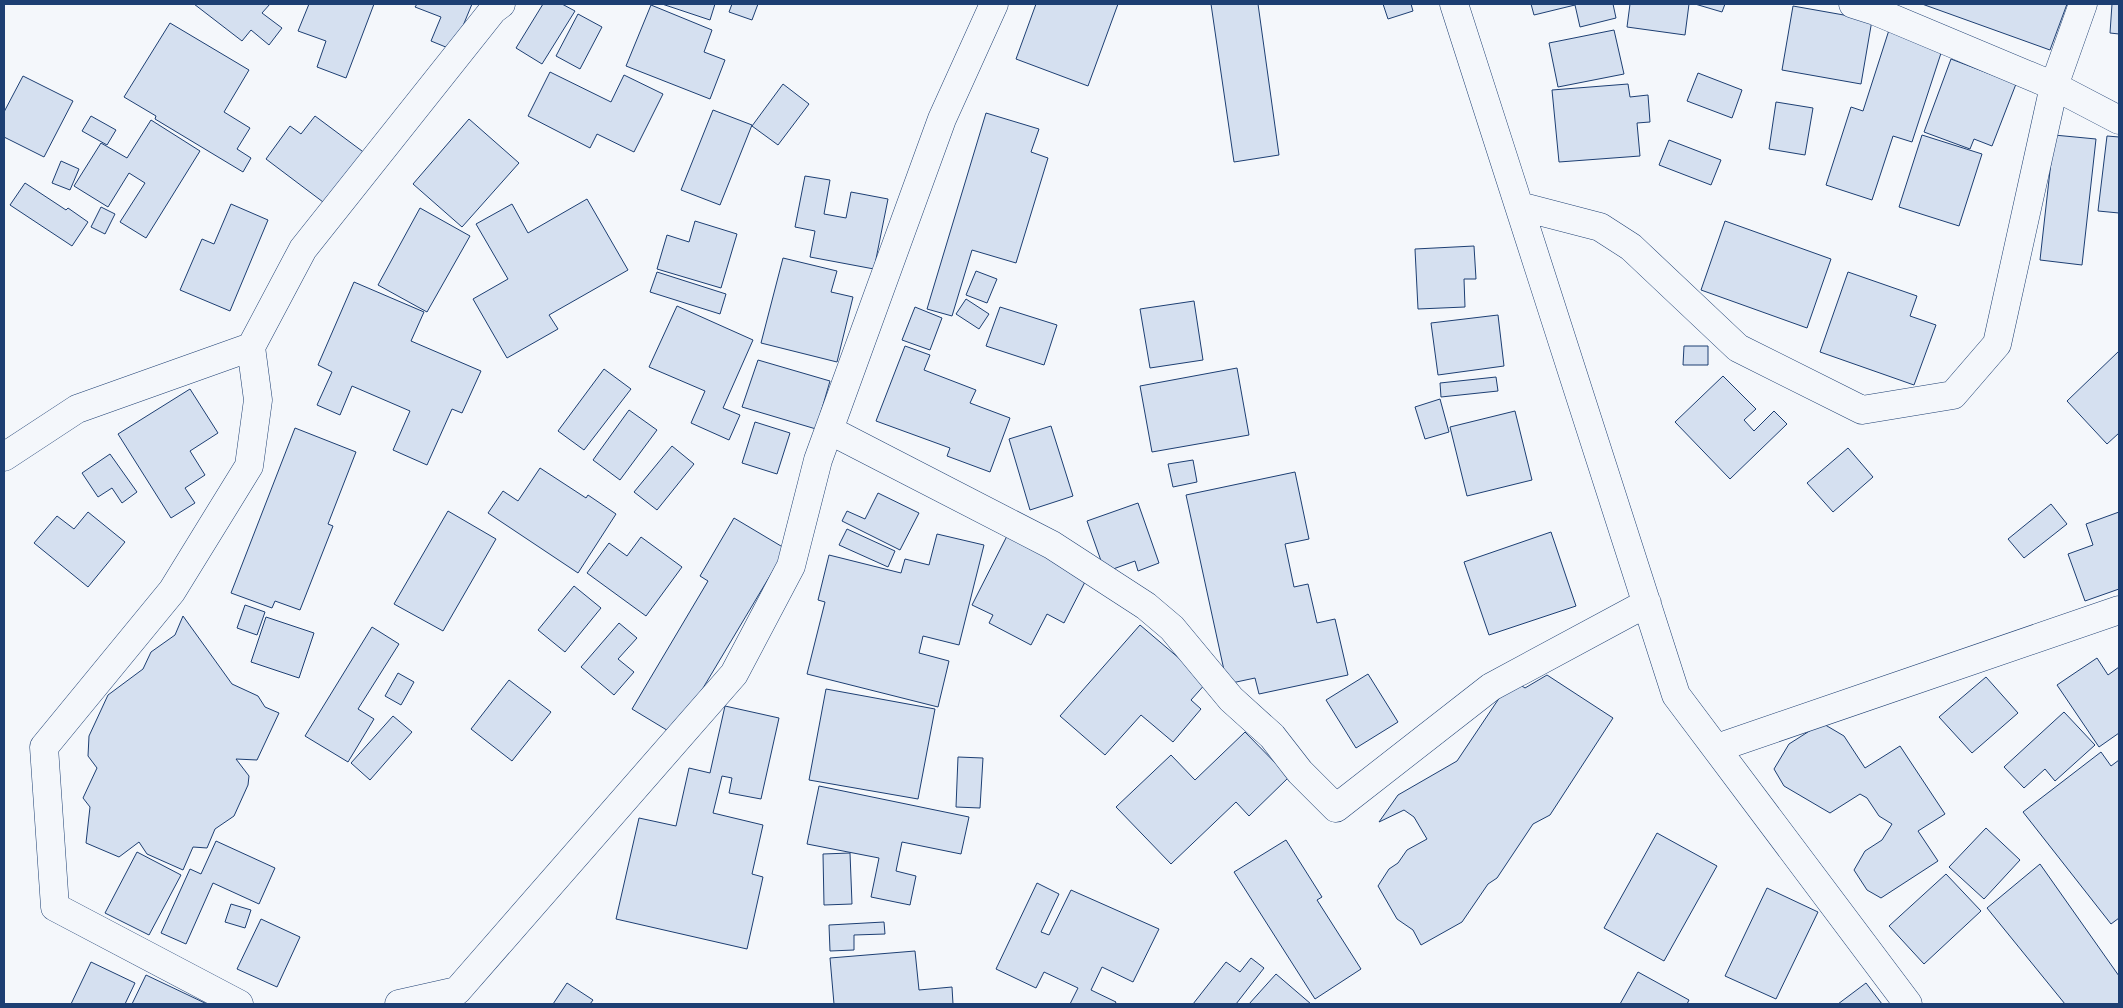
<svg xmlns="http://www.w3.org/2000/svg" width="2123" height="1008" font-family="Inter,sans-serif">
<style>
.building{fill:#d5e0f0;stroke:#1d3f73}
.lines{fill:none;stroke-linecap:round;stroke-linejoin:round}
.minor-casing{stroke:#1d3f73;stroke-width:29}
.minor{stroke:#f4f7fb;stroke-width:28}
</style>
<rect width="100%" height="100%" fill="#f4f7fb"/>
<!-- building -->
<path class="building" d="M194,4H270L262,13L282,28L269,45L251,30L242,41Z
M309,4H374L346,78L317,67L326,41L298,31Z
M417,4H472L453,50L431,41L441,17L415,7Z
M543,4H562L575,11L542,64L516,48Z
M662,4H715L710,20Z
M732,4H758L752,20L729,12Z
M1036,4H1118L1088,86L1016,59Z
M1211,4H1258L1279,155L1234,162Z
M1383,4H1411L1413,11L1388,19Z
M1531,4H1613L1616,18L1580,27L1575,5L1534,15Z
M1630,4H1689L1685,35L1627,27Z
M1695,4H1725L1722,12Z
M1922,4H2067L2050,50Z
M2112,4H2119V34L2110,33Z
M651,5L712,30L704,52L725,60L710,99L626,66Z
M1793,6L1872,20L1861,84L1782,70Z
M578,14L602,27L580,69L556,56Z
M170,23L249,70L224,112L250,128L237,149L251,158L243,172L155,119L156,116L124,97Z
M1614,30L1624,74L1558,87L1549,43Z
M1889,30L1943,47L1912,142L1893,136L1872,200L1826,185L1851,107L1863,111Z
M1951,59L2016,84L1992,146L1974,139L1970,149L1924,132Z
M550,72L611,102L624,75L663,94L634,152L597,134L590,148L528,116Z
M1698,73L1742,90L1732,118L1687,101Z
M23,76L73,101L44,157L4,137V112Z
M783,84L809,104L778,145L752,126Z
M1628,84L1630,97L1648,95L1650,122L1637,123L1640,156L1559,162L1552,90Z
M1776,102L1813,108L1805,155L1769,149Z
M713,110L752,125L720,205L681,190Z
M986,113L1039,129L1031,152L1048,158L1016,263L972,250L952,316L927,309Z
M91,116L116,130L107,145L82,131Z
M315,116L366,154L327,205L266,159L290,126L301,134Z
M469,119L519,163L462,227L413,184Z
M151,120L200,151L146,238L120,222L145,183L129,173L108,207L74,186L101,143L127,158Z
M1922,135L1982,154L1959,226L1899,207Z
M2054,135L2096,139L2082,265L2040,260Z
M2107,136L2119,137V213L2098,211Z
M1669,140L1721,160L1711,185L1659,165Z
M61,161L79,169L70,190L52,183Z
M805,176L830,180L824,214L846,218L851,192L888,199L874,269L810,257L815,231L795,227Z
M25,183L66,210L68,208L88,222L72,246L10,205Z
M587,199L628,270L549,315L558,329L507,358L473,299L508,279L476,224L512,204L528,233Z
M231,204L268,220L230,311L180,290L202,239L214,244Z
M101,207L115,214L105,234L91,227Z
M420,208L470,236L427,312L378,285Z
M695,221L737,234L721,288L657,269L667,235L689,242Z
M1725,221L1831,259L1807,328L1701,290Z
M1474,246L1476,279H1464L1465,307L1418,309L1415,249Z
M783,258L837,271L831,292L853,297L837,362L761,343Z
M976,271L997,279L987,303L966,295Z
M657,272L726,294L720,314L650,292Z
M1848,272L1917,296L1910,316L1936,325L1914,385L1820,352Z
M354,282L424,312L411,341L481,371L462,413L452,409L427,465L393,450L410,411L352,386L340,415L317,405L332,372L318,365Z
M966,299L989,314L979,329L956,314Z
M1194,301L1203,360L1150,368L1140,309Z
M677,306L753,340L723,408L740,415L729,440L691,423L705,391L649,367Z
M915,307L942,318L930,350L902,340Z
M1000,307L1057,325L1044,365L986,346Z
M1498,315L1504,366L1438,375L1431,323Z
M905,346L930,355L924,370L976,390L970,403L1010,418L990,472L947,456L950,448L876,421Z
M1684,346H1708V365H1683Z
M2119,351V433L2107,444L2067,401Z
M758,360L830,381L816,429L742,407Z
M1237,368L1249,435L1152,452L1140,386Z
M604,369L631,389L584,450L558,431Z
M1723,376L1756,409L1744,420L1754,431L1774,411L1787,424L1730,479L1675,422Z
M1496,377L1498,391L1441,397L1440,383Z
M190,389L218,433L190,451L205,475L185,488L195,503L171,518L118,434Z
M1440,399L1449,432L1425,439L1415,407Z
M629,410L657,430L620,480L593,460Z
M1515,411L1532,480L1467,496L1450,427Z
M755,422L790,433L777,474L742,463Z
M1051,426L1073,496L1030,510L1009,439Z
M295,428L356,452L328,524L333,526L300,610L275,601L272,608L231,593Z
M672,446L694,464L657,510L634,492Z
M1848,448L1873,477L1833,512L1807,483Z
M110,454L137,492L122,503L112,488L98,497L82,473Z
M1193,460L1197,482L1173,487L1168,464Z
M540,468L586,498L588,495L616,514L578,573L488,513L503,491L518,501Z
M1295,472L1309,539L1285,544L1294,587L1308,584L1317,623L1335,619L1348,675L1259,694L1255,678L1227,684L1186,495Z
M878,493L919,513L900,550L842,521L847,511L865,519Z
M1138,503L1159,563L1138,571L1135,561L1105,572L1087,521Z
M2051,504L2067,524L2024,558L2008,539Z
M448,511L496,539L443,631L394,604Z
M88,512L125,542L88,587L34,543L57,516L74,529Z
M2119,512V589L2085,601L2068,554L2093,545L2086,524Z
M734,518L786,549L675,735L632,709L708,581L700,576Z
M847,529L895,551L888,567L839,545Z
M1551,532L1576,606L1489,635L1464,562Z
M937,534L984,545L959,645L923,636L919,653L949,661L938,707L807,674L825,602L818,600L829,555L901,573L905,559L929,565Z
M1007,536L1087,578L1064,623L1047,614L1031,645L989,623L993,615L972,605Z
M641,537L682,567L646,616L587,573L609,543L627,556Z
M574,586L601,608L565,652L538,630Z
M245,605L265,612L257,635L237,628Z
M183,616L232,684L258,696L265,707L279,713L257,760L236,759L249,776L248,785L234,816L215,829L207,848L193,847L183,870L147,854L139,842L119,857L86,843L90,807L83,798L97,768L88,756L89,736L108,695L143,669L151,652L175,635Z
M266,617L314,633L299,678L251,662Z
M619,623L637,638L618,659L634,672L614,695L581,667Z
M1140,625L1207,682L1191,700L1201,709L1173,742L1141,715L1105,755L1060,716Z
M372,627L399,644L358,709L374,719L348,762L305,736Z
M2097,658L2108,675L2119,667V733L2099,747L2057,685Z
M398,673L414,682L401,705L385,696Z
M1368,674L1398,722L1356,748L1326,700Z
M1547,675L1613,718L1550,815L1533,824L1497,878L1488,884L1462,922L1421,945L1413,930L1397,919L1378,886L1389,869L1398,863L1407,850L1427,839L1414,817L1404,810L1379,822L1398,795L1457,761L1512,679L1525,688Z
M1986,677L2018,713L1972,753L1939,717Z
M509,680L551,712L512,761L471,729Z
M826,689L935,709L918,799L809,780Z
M725,706L779,718L761,799L729,793L732,778L722,776L713,813L763,825L752,874L763,877L747,949L616,919L639,818L676,826L689,768L710,773Z
M2064,712L2095,745L2055,781L2045,769L2024,788L2004,767Z
M393,716L412,732L370,780L351,763Z
M1822,723L1844,736L1865,768L1900,746L1945,814L1918,831L1938,861L1881,898L1867,890L1854,870L1865,851L1882,840L1892,824L1879,816L1867,798L1860,794L1830,813L1784,786L1774,769L1789,744Z
M1245,732L1289,777L1249,816L1236,802L1171,864L1116,807L1171,755L1195,780Z
M2101,752L2111,766L2119,760V918L2111,924L2023,812Z
M958,757L983,758L980,808L956,807Z
M819,786L969,817L961,854L902,842L896,871L916,876L910,905L871,897L879,858L807,844Z
M1986,828L2020,860L1984,899L1949,867Z
M1657,833L1717,866L1664,961L1604,928Z
M1286,840L1322,897L1317,900L1361,969L1315,999L1234,872Z
M216,841L275,868L259,904L213,883L186,944L161,933L190,869L201,874Z
M137,852L181,875L149,935L105,913Z
M850,853L852,904L824,905L823,854Z
M2040,864L2119,976V1004H2065L1987,908Z
M1946,874L1981,911L1924,964L1889,926Z
M1037,883L1059,894L1041,932L1049,935L1071,890L1159,929L1133,982L1102,967L1091,990L1116,1002L1115,1004H1070L1078,988L1044,972L1036,988L996,969Z
M1767,888L1818,912L1776,999L1725,976Z
M231,904L251,910L245,928L225,922Z
M261,919L300,937L277,987L237,969Z
M884,922L885,934L854,935V950L830,951L829,925Z
M915,951L919,990L952,987L953,1004H834L830,958Z
M1251,958L1264,968L1236,1004H1193L1226,962L1240,972Z
M91,962L135,983L125,1004H71Z
M1638,972L1689,1000L1687,1004H1620Z
M1276,974L1311,1004H1249Z
M146,975L207,1004H132Z
M567,983L593,1000L590,1004H553Z
M1866,983L1882,1004H1838Z"/>
<g class="lines">
<defs>
<path id="minor" d="M1454,4L1676,695L1908,1004
M1853,4L1875,11L2054,86L2119,120
M1519,206L1600,227L1631,247L1738,348L1862,410L1953,395L1997,344L2054,86L2083,4
M829,430L1052,545L1146,606L1172,628L1231,699L1272,736L1300,772L1336,808L1491,687L1647,603
M4,457L77,409L251,347
M1717,748L2119,610
M239,1004L55,907L44,747L172,591L249,466L258,400L251,347L303,249L493,10L501,4
M399,1004L457,991L734,674L791,566L818,460L942,119L994,4"/>
</defs>
<!-- minor casing -->
<use href="#minor" class="minor-casing"/>
<!-- minor -->
<use href="#minor" class="minor"/>
</g>
<!-- border -->
<rect width="2123" height="1008" fill="none" stroke="#1d3f73" stroke-width="10"/>
</svg>
